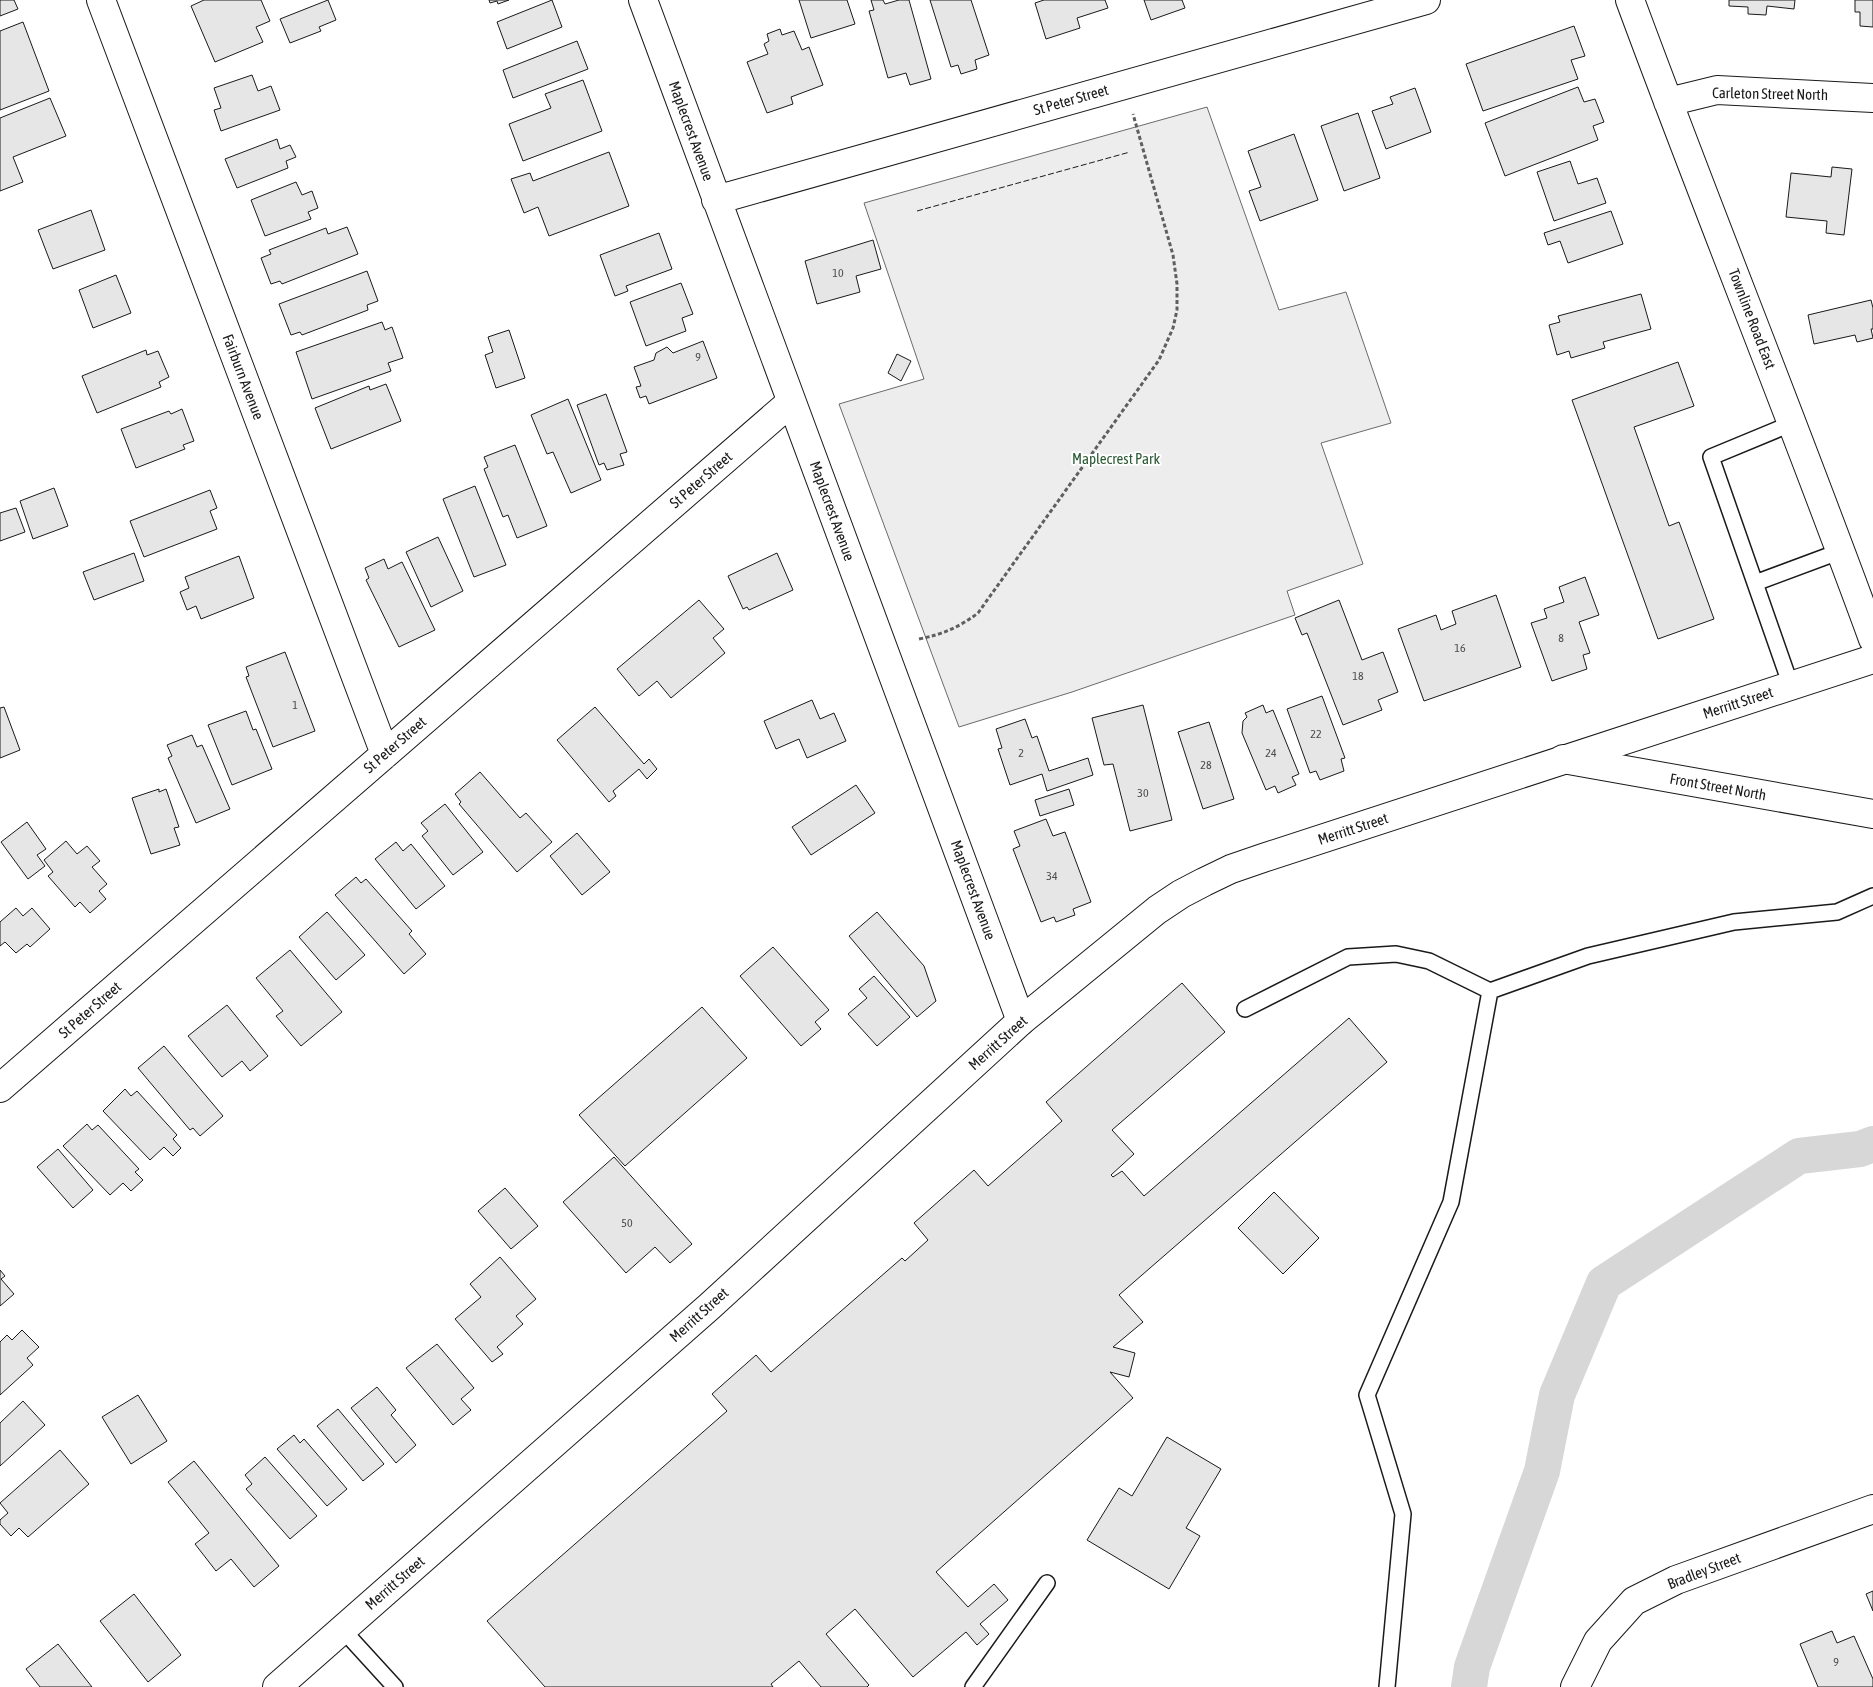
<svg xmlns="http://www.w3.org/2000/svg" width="1873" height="1687" font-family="'Asap Condensed',sans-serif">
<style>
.green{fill:#ededed;stroke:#6a6a6a}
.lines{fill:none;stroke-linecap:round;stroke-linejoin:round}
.canal{stroke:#d7d7d7;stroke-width:36}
.building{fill:#e6e6e6;stroke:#1a1a1a}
.service-casing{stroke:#1a1a1a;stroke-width:18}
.minor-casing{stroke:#1a1a1a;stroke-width:30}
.tertiary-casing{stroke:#1a1a1a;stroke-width:30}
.secondary-casing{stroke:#1a1a1a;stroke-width:30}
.path{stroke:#5f5f5f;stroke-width:3;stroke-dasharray:4 2.5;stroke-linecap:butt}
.service{stroke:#fff;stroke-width:15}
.minor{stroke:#fff;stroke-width:28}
.tertiary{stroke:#fff;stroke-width:28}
.secondary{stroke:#fff;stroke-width:28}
.fence{stroke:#1a1a1a;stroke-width:1;stroke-dasharray:6 2.5;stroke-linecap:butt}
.labels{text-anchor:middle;stroke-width:4;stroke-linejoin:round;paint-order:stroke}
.number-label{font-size:12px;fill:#4d4d4d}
.street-label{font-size:15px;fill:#1a1a1a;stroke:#fff}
.park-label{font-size:15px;fill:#2b5a34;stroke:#fff}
</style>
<rect width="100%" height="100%" fill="#fff"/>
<!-- green -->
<path class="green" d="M1207,107L1279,310L1346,292L1391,423L1321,443L1363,564L1287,591L1295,615L1072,692L959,727L839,404L924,379L864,203Z"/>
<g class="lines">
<!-- canal -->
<path class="canal" d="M1469,1687L1472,1667L1542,1471L1557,1395L1604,1283L1799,1156L1860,1149L1873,1144"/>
</g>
<!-- building -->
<path class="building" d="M0,0H14L18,9L0,16Z
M204,0H261L270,21L256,27L263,42L215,62L191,6Z
M328,0L336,20L319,27L321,31L290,43L280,19Z
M489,0H509L498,4L497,1L490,3Z
M552,0L562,27L507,49L497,22Z
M799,0H847L855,24L811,38Z
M871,0H883L885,4L899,0H909L931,79L910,85L906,73L888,78L869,11L874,10Z
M930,0H971L989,55L975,60L977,69L961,74L958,65L951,67Z
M1044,0H1105L1108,8L1077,18L1080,28L1046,39L1035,3Z
M1144,0H1182L1185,8L1151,20Z
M1729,0H1795L1794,9L1767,6L1766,15L1748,14V7L1729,6Z
M1855,0H1873V27L1860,26V12H1855Z
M23,22L49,91L0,110V31Z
M1574,26L1585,56L1571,60L1578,79L1483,111L1466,64Z
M780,29L782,35L794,31L802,50L809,47L823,85L791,97L793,104L767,113L747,62L768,54L764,44L769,41L767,34Z
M577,41L588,69L513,98L503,70Z
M252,75L258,91L271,86L280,110L221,131L214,110L221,108L214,88Z
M583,80L602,131L523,161L509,124L551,108L545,94Z
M1578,87L1584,102L1595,99L1604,122L1593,126L1598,140L1505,176L1485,123Z
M1415,88L1431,132L1386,149L1372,111L1393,104L1390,97Z
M50,98L66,136L13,157L23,182L0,191V118Z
M1358,113L1380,178L1344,191L1321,126Z
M1294,134L1318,200L1260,221L1249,191L1261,187L1248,151Z
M277,139L280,149L290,145L296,157L286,161L288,168L237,188L225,159Z
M609,152L629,206L549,236L538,207L524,213L511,179L530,173L533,181Z
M1570,161L1578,184L1597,178L1606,203L1554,221L1537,172Z
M1832,167L1852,169L1844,235L1826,233L1827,221L1786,217L1791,173L1831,177Z
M296,182L302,195L312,191L318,208L308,212L311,219L265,236L251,200Z
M91,210L105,250L53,269L38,230Z
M1611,211L1623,244L1568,263L1560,241L1548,245L1544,233Z
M347,227L358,254L282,284L280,281L271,284L261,258L271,254L269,250L326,228L328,234Z
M659,233L672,269L626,286L628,291L615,296L600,255Z
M873,240L881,269L856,276L860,292L817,304L805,261Z
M367,271L378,301L367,305L368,310L302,335L300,332L291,335L279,304Z
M116,275L131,313L93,328L79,290Z
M681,283L693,314L682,318L686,331L646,346L630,302Z
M1641,294L1651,329L1603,342L1605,348L1571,358L1569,351L1557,355L1549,325L1560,322L1558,316Z
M1871,300L1873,308V329H1871L1873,338L1857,342L1855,335L1814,344L1808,315Z
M382,322L385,330L392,327L403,358L388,363L391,371L312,399L296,352Z
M509,330L525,378L496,388L485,355L493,352L488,337Z
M703,341L717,378L649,404L646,396L640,398L636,387L641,386L634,367L654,360L656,353L667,347L673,353Z
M146,350L147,355L158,351L169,377L159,382L161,387L97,413L82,376Z
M897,354L911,361L901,381L888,373Z
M1678,362L1694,406L1634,427L1669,526L1679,522L1714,619L1658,639L1572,400Z
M386,384L401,421L331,449L315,408L369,386L370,390Z
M606,394L627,452L620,454L624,465L607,470L604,463L599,465L577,405Z
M568,399L601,480L571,493L553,452L547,454L531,415Z
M182,409L194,441L183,445L185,449L136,468L121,429L169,411L171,414Z
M515,445L547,526L517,538L508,515L503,517L484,469L488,467L484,457Z
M475,486L506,565L474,577L443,499Z
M54,488L68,526L33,539L20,501Z
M210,490L217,508L210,511L217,529L144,557L130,521Z
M16,508L25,532L0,541V513Z
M438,537L463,591L431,607L406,552Z
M134,553L144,581L94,600L83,572Z
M777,553L793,590L749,610L747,607L743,609L728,576Z
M239,556L254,598L201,619L196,606L187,610L180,592L189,588L185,577Z
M384,559L388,569L402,562L435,630L399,647L366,580L369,578L365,568Z
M1585,577L1599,615L1579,622L1590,653L1583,655L1587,669L1552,681L1531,623L1547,618L1544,609L1564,602L1559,587Z
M1496,595L1521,667L1424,701L1398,629L1436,615L1441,630L1456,624L1452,611Z
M699,600L724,629L713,638L725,653L671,698L657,681L639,696L617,669Z
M1339,600L1362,660L1383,652L1398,692L1378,700L1382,710L1343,725L1307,633L1302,635L1295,618Z
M285,652L315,731L273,747L246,677L249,676L246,667Z
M1322,696L1345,758L1341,759L1344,771L1320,780L1316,771L1310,773L1287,709Z
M812,700L820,719L834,713L846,741L807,758L799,739L776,749L764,721Z
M1143,705L1172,820L1130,831L1113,764L1104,765L1092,718Z
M1263,705L1266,713L1273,710L1299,774L1292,777L1296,785L1278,793L1275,786L1266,790L1242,733L1243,721L1247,717L1245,713Z
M4,707L20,750L0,758V708Z
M595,707L644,764L649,759L657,769L647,779L639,769L613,791L616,796L609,802L557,740Z
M246,711L253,730L256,729L272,769L232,785L208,725Z
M1025,719L1032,738L1037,736L1049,771L1088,758L1093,775L1047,791L1042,774L1010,785L998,749L1002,748L996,729Z
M1209,722L1234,799L1203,809L1178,732Z
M192,735L197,747L202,745L230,809L196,823L168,758L172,756L167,745Z
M480,772L520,818L526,813L552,842L517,872L459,804L461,802L455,794Z
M856,785L875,813L811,855L792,827Z
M159,789V792L166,789L179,827L174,828L180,845L151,854L132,798Z
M1069,789L1074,805L1040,816L1035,800Z
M445,804L483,852L453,875L422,836L428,831L421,823Z
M1046,819L1053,836L1065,832L1091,902L1073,909L1075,915L1056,922L1054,917L1041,922L1013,849L1020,846L1014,831Z
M27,822L46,849L37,855L45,866L28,879L1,842Z
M577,833L610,872L582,895L550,856Z
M66,841L77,854L87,846L100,861L92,867L107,884L99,891L106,899L90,913L80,902L75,907L48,876L53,872L44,860Z
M396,842L403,851L411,844L445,886L416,909L375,859Z
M356,877L361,883L366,879L412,931L409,934L426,954L404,974L335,895Z
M16,908L23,916L32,908L50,929L30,947L27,944L16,953L5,942L0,946V922Z
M327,912L365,955L336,980L299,937Z
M877,912L924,966L936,1001L917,1017L849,936Z
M773,947L829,1010L815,1022L821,1029L801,1046L740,976Z
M290,950L342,1012L301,1046L276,1016L283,1011L256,978Z
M874,976L910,1017L877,1046L848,1014L867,998L859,989Z
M1182,983L1225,1032L1112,1130L1134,1154L1111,1175L1113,1177L1122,1171L1144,1196L1349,1018L1387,1062L1119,1295L1143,1322L1113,1347L1135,1353L1129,1377L1110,1372L1133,1398L936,1572L968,1607L994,1584L1008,1600L980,1624L989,1634L977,1645L966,1632L913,1677L855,1609L826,1634L869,1685L867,1687H821L799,1661L771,1684L773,1687H545L487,1621L727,1411L712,1394L756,1355L771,1372L902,1258L905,1261L928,1240L914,1223L974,1170L988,1186L1062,1121L1046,1102Z
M227,1005L268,1056L250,1071L242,1061L222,1077L188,1036Z
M702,1007L747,1058L625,1166L579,1115Z
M164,1046L223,1116L200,1136L193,1128L190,1130L138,1068Z
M125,1089L131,1096L137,1091L177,1135L173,1139L181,1148L173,1156L164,1147L150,1160L103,1111Z
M87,1124L92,1130L98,1125L139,1169L135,1172L143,1180L131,1191L123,1183L110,1195L63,1146Z
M58,1149L93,1190L73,1208L37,1167Z
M614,1157L692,1244L670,1263L655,1247L626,1273L563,1202Z
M505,1188L538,1226L511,1249L478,1211Z
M1274,1192L1319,1238L1283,1274L1238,1228Z
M500,1257L536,1299L516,1316L523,1324L497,1347L503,1354L492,1362L455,1319L481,1297L470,1284Z
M0,1270L5,1276L1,1279L14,1294L0,1306Z
M22,1330L39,1347L27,1358L33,1365L0,1395V1342L7,1335L12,1340Z
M437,1344L474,1388L461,1399L471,1410L453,1425L406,1368Z
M377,1387L396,1410L391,1415L416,1445L396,1463L351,1408Z
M138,1395L167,1441L131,1464L102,1417Z
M23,1401L45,1425L0,1466V1423Z
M338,1409L384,1464L363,1481L317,1426Z
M294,1435L300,1443L304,1439L347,1489L327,1506L277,1449Z
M1167,1437L1221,1469L1186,1528L1200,1536L1169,1589L1087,1540L1119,1488L1132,1496Z
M60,1450L89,1484L28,1537L19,1528L11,1536L0,1524V1520L8,1513L0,1503Z
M265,1457L317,1516L290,1539L246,1489L252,1484L245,1475Z
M194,1461L279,1566L254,1587L231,1559L216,1571L195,1544L209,1533L168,1482Z
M1873,1591V1611L1866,1594Z
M134,1594L181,1655L148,1682L100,1621Z
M1832,1631L1837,1643L1854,1636L1873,1679V1687H1818L1800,1644Z
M58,1644L92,1687H40L26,1669Z"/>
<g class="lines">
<defs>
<path id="service" d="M1755,583L1841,551
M1791,686L1711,457L1793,423
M1245,1009L1348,957L1396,954L1429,961L1490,991
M342,1629L395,1687
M973,1687L1047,1583
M1387,1687L1403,1514L1367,1395L1451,1202L1490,991L1588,956L1734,922L1837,912L1873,896"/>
<path id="minor" d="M101,0L385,754
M643,0L1021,1021
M1630,0C1709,214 1795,425 1873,639
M1668,102L1717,90L1873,98
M716,200L1426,0
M0,1088L791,402
M1575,1687L1598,1641L1634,1601L1676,1580L1873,1509"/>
<path id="tertiary" d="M1563,759L1873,814"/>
<path id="secondary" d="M277,1687L710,1306L1021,1021L1157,910L1181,894L1204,882L1231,869L1263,858L1873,659"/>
</defs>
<!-- service casing -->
<use href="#service" class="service-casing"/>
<!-- minor casing -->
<use href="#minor" class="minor-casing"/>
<!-- tertiary casing -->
<use href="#tertiary" class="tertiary-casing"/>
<!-- secondary casing -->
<use href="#secondary" class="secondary-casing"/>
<!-- path -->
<path class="path" d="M919,639C943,634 958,628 978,613L1159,360L1173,328L1177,310V284L1173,255L1133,114"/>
<!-- service -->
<use href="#service" class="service"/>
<!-- minor -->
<use href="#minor" class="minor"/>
<!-- tertiary -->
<use href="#tertiary" class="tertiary"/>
<!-- secondary -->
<use href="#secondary" class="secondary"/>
<!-- fence -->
<path class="fence" d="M917,211L1130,152"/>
</g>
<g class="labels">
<!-- number labels -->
<g class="number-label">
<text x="838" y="277">10</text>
<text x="698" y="361">9</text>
<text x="1561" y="642">8</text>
<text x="1460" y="652">16</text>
<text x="1358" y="680">18</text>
<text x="295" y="709">1</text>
<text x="1316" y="738">22</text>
<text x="1021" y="757">2</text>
<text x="1271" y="757">24</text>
<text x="1206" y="769">28</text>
<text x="1143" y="797">30</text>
<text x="1052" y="880">34</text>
<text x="627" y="1227">50</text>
<text x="1836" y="1666">9</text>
</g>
<!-- street labels -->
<g class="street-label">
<text transform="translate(1770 94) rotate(1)" y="5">Carleton Street North</text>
<text transform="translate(1071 100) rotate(-16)" y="5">St Peter Street</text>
<text transform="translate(691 131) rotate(70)" y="5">Maplecrest Avenue</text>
<text transform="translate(1752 319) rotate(69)" y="5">Townline Road East</text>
<text transform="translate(243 377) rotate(69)" y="5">Fairburn Avenue</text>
<text transform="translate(701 480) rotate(-41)" y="5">St Peter Street</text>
<text transform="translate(832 511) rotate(70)" y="5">Maplecrest Avenue</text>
<text transform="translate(1738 703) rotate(-18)" y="5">Merritt Street</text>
<text transform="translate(395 745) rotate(-41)" y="5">St Peter Street</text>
<text transform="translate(1718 787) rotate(10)" y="5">Front Street North</text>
<text transform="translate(1353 829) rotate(-18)" y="5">Merritt Street</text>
<text transform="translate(973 890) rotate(70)" y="5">Maplecrest Avenue</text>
<text transform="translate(90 1010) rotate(-41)" y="5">St Peter Street</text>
<text transform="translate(998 1043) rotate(-42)" y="5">Merritt Street</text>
<text transform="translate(699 1315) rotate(-42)" y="5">Merritt Street</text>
<text transform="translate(1704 1571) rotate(-21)" y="5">Bradley Street</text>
<text transform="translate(395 1583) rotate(-41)" y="5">Merritt Street</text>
</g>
<!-- park labels -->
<g class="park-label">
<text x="1116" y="464">Maplecrest Park</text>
</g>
</g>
</svg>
